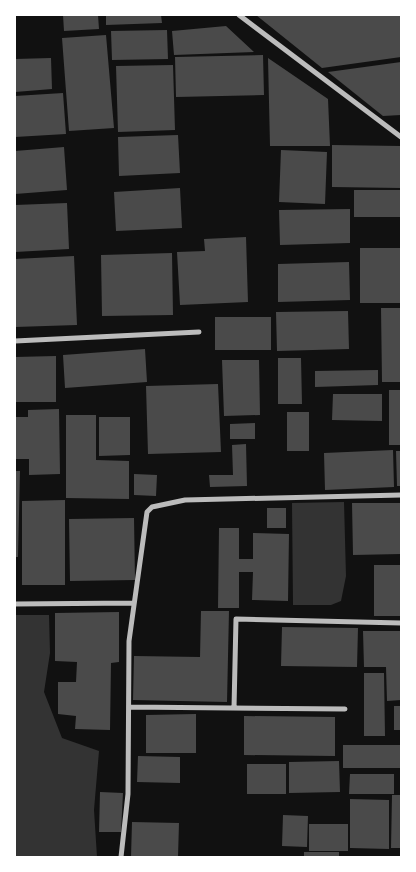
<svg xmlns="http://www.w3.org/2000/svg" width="416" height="872" font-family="'Exo 2',sans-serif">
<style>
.water{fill:#333}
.building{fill:#4a4a4a}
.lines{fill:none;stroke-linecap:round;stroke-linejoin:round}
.minor{stroke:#bcbcbc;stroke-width:5}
</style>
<rect width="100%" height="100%" fill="#111"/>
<!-- water -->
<path class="water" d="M344,502L346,576L341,601L331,605H293L292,503Z
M15,615H49L50,653L44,692L62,738L99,751L94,810L97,857H15Z"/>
<!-- building -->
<path class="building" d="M63,15H98L99,29L64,31Z
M106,15H161L162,23L106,25Z
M256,15H401V57L322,68Z
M226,26L254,52L174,55L172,31Z
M167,30L168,59L112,60L111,31Z
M106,35L114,128L69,131L62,38Z
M263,55L264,95L176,97L175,57Z
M51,58L52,89L15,92V59Z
M268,58L328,99L330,146H270Z
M401,62V115L383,116L328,72Z
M173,65L175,130L118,132L116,66Z
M63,93L66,134L15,137V96Z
M178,135L180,173L119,176L118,137Z
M332,145L401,146V188L332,187Z
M64,147L67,190L15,194V151Z
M281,150L327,152L325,204L279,202Z
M180,188L182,228L116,231L114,192Z
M354,190H401V217H354Z
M67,203L69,249L15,252V205Z
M350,209V243L280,245L279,210Z
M246,237L248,302L180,305L177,252L205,251L204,239Z
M360,248H401V303H360Z
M172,253L173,315L102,316L101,255Z
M74,256L77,325L15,327V259Z
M349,262L350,300L278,302V264Z
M381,308H401V382H382Z
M348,311L349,349L277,351L276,312Z
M215,317H271V350H215Z
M145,349L147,382L65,388L63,355Z
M56,356V402H15V357Z
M278,358H301L302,404H278Z
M222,360H259L260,415L224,416Z
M378,370V385L315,387V371Z
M218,384L221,452L148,454L146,386Z
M389,390H401V445H389Z
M333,394H382V421L332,420Z
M59,409L60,474L29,475V459H15V417H28V410Z
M287,412H309V451H287Z
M66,415H96V460L129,461V499L66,498Z
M99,417H130V455L99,456Z
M255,423V439H230V424Z
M246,444L247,486L210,487L209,475H233L232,445Z
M393,450L394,487L325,490L324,453Z
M396,451H401V486H397Z
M15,471H20L18,557H15Z
M134,474L157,475L156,496L134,495Z
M65,500V585H22V501Z
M352,503H401V554L353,555Z
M267,508H286V528H267Z
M134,518L135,580L70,581L69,519Z
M219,528H239V559H253V533L289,534L288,601L252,600L253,572H239V608H218Z
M374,565H401V616H374Z
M201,611H229L227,702L133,700L134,656L200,657Z
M119,612V662L111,663L110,730L75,729L76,716L58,714V682H76L77,662L55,661V613Z
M282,627L358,628L357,667L281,666Z
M363,631H401V700L387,701L386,667H364Z
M364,673H384L385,736H364Z
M394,706H401V730H394Z
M196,714V753H146V715Z
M244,716L335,717V756L244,755Z
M343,745H401V768H343Z
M138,756L180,757V783L137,782Z
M339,761L340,792L289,793V762Z
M247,764H286V794H247Z
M350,774H394V794H349Z
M100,792L123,793L121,832H99Z
M392,795H401V848H391Z
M350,799L389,800V849L350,848Z
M283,815L308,816L307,847L282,846Z
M132,822L179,823L178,857H131Z
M309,824H348V851H309Z
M304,852H339V857H304Z"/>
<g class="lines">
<!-- minor -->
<path class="minor" d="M239,15L401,137
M15,341L199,332
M15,604L134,603
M129,707L345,709
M234,708L236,619L401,623
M121,857L128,794L129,641L147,512L152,507L185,500L401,495"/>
</g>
<!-- border -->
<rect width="416" height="872" fill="none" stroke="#ffffff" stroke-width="32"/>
</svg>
